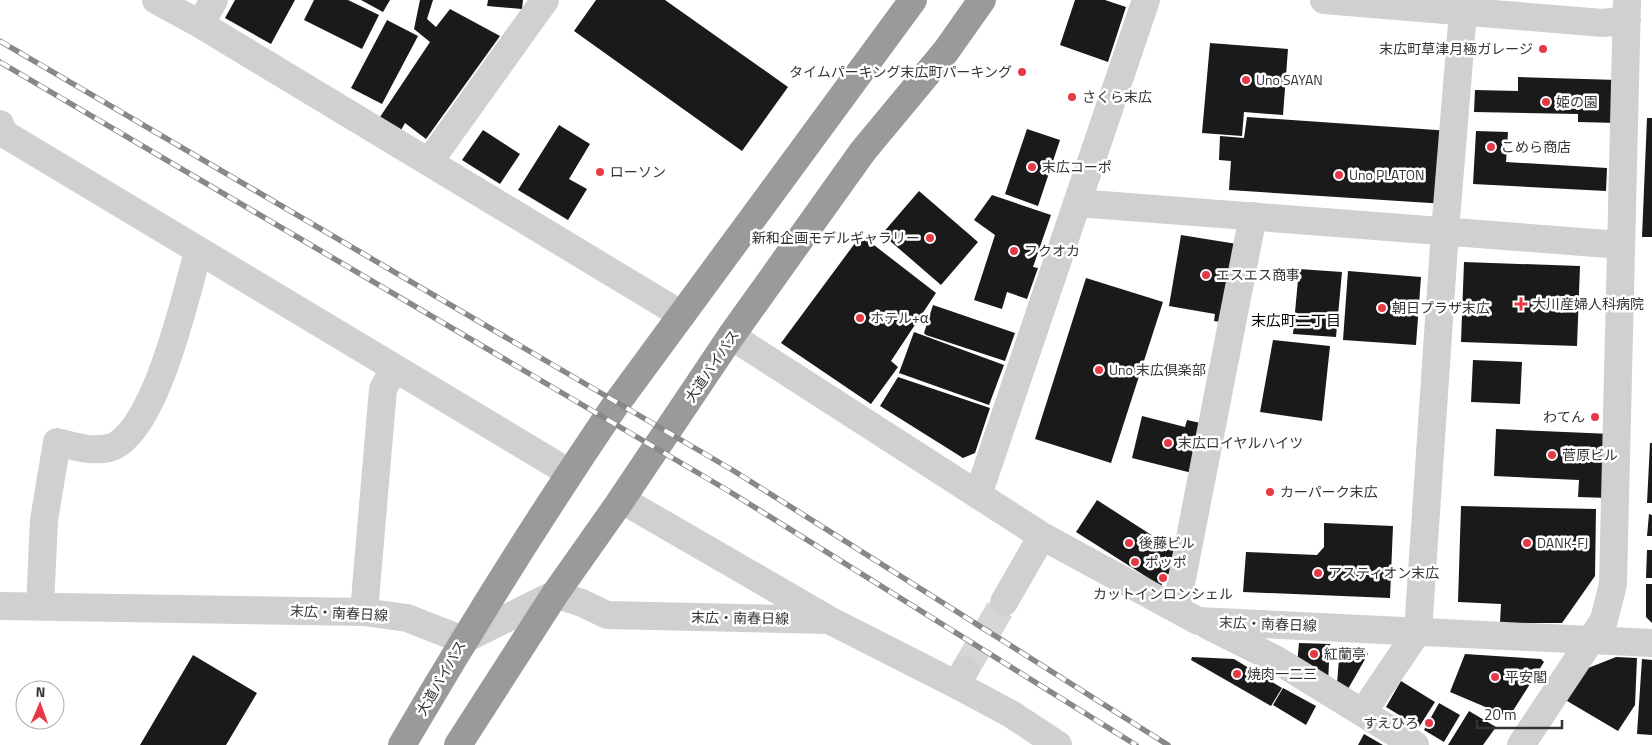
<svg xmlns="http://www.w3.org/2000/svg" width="1652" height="745" font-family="'Titillium Web','Noto Sans JP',sans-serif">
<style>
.building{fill:#1a1a1a}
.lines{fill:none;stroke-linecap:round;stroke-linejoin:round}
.minor-tunnel{stroke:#d6d6d6;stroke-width:28;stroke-dasharray:28 14;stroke-linecap:butt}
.minor{stroke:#d0d0d0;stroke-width:28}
.highway{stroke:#9a9a9a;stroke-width:28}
.rail-casing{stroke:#888;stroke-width:5.5}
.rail{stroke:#fff;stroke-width:4;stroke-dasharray:11;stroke-linecap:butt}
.poi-dot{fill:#e63946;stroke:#fff;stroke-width:2}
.labels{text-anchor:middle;stroke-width:5;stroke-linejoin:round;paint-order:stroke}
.poi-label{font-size:14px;fill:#333;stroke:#fff;text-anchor:start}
.street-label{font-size:14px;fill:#333;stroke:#fff}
.neighbourhood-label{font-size:15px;fill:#000;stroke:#fff}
</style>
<rect width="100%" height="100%" fill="#fff"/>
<!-- building -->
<path class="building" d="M235,0H295L271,44L225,18Z
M314,0H348L379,15L362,49L304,20Z
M361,0H390L383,12Z
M420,0H433L427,19L436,27L450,9L500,36L426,139L405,123L400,132L380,117L430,42L414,29Z
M488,0H523L522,9L487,6Z
M596,0H665L788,87L742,151L574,31Z
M1075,0H1105L1126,7L1108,62L1060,45Z
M387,20L418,36L382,104L351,88Z
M1210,43L1288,49L1283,115L1244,112L1242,136L1202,133Z
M1518,77L1618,80L1617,123L1578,122V114L1474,112L1475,90L1518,91Z
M1247,117L1451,131L1446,204L1229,190L1231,161L1219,160L1220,136L1244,138Z
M1647,118H1652V237H1642Z
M559,125L590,144L569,179L587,189L568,220L518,190Z
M1027,129L1060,140L1038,206L1005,194Z
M483,130L520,154L500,184L462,160Z
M1476,131L1508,132L1506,162L1607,168L1606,191L1473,184Z
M919,191L978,242L941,285L882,234Z
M992,195L1051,215L1033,267L1038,268L1027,299L1007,292L1002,309L974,300L995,235L974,220Z
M861,235L936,293L891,361L898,367L871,404L781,343Z
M1181,235L1243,245L1229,323L1214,321L1215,314L1169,306Z
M1464,262L1580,266L1577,346L1461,342Z
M1299,269L1342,272L1336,337L1293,334Z
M1348,271L1421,277L1416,345L1343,340Z
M1086,278L1163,302L1111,463L1035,439Z
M933,305L1015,333L1005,361L926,335L924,333Z
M914,332L1004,365L989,405L899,373Z
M1273,340L1330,346L1322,421L1260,412Z
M1473,360L1522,362L1520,404L1471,402Z
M898,377L990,408L975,453L963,458L880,406Z
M1142,416L1185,427L1187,420L1205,424L1192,473L1132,458Z
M1496,429L1611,434L1608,498L1578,497L1579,480L1494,476Z
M1650,443H1652V503H1647Z
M1097,500L1181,554L1161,586L1076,532Z
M1461,506L1596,509L1595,576L1562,623H1500L1501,604L1458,602Z
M1649,514L1652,515V536H1647Z
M1324,523L1393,526L1390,598L1243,592L1246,552L1317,555L1324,547Z
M1647,550H1652V578H1646Z
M1646,584H1652V623L1646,617Z
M1299,643L1330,644L1328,682L1297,664Z
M1340,646L1363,648L1368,654L1348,689L1337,684Z
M1465,654L1541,659L1544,662L1509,717L1450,692Z
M193,655L257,693L226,745H140Z
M1192,657L1234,659L1282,688L1271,706L1191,660Z
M1616,657L1637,658L1635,705L1618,731L1562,698L1578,672Z
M1642,659L1652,660V735L1637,734Z
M1401,681L1435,702L1419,727L1386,707Z
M1283,688L1316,706L1306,725L1273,705Z
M1439,703L1460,715L1444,742L1424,730Z
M1469,711L1496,727L1483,745H1448Z
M1364,734L1383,745H1358Z"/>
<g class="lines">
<!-- minor-tunnel -->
<path class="minor-tunnel" d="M965,670L1004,602"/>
<!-- minor -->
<path class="minor" d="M156,0L200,24L682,315
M1324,0L1603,23L1627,20
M200,24L214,0
M0,124L3,133L568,472
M429,162L545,0
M1077,203L1621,245
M731,336L1042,536
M978,495L1146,0
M622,500L826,618
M1004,602L1042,536L1198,621L1652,643
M0,606L364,612L407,618L463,640L555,594L582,603L607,615L829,620L957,685L965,670
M40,606L44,520L57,442C73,446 91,452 109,448C155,436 186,294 198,252
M1176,609L1253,216
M364,612L383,389L394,369
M1207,625L1275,659L1415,745
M957,685L1011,714L1058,745
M1363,712L1418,631L1445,231L1463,12
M1521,745L1604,620L1613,584L1627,0"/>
<!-- highway -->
<path class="highway" d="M402,745C469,630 539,518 614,407L913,0
M458,745L555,594L617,506L731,336L863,151L946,51L982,0"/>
<defs>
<path id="rail" d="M0,41L734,471L1168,745
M0,62L727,490L1136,745"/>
</defs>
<!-- rail casing -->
<use href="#rail" class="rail-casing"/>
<!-- rail -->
<use href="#rail" class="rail"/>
</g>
<!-- markers -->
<g class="poi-dot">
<circle cx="1543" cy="49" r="5"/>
<circle cx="1022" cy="72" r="5"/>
<circle cx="1246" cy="80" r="5"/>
<circle cx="1072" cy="97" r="5"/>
<circle cx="1546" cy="102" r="5"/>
<circle cx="1491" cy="147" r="5"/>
<circle cx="1032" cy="167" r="5"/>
<circle cx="600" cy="172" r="5"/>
<circle cx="1339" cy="175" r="5"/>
<circle cx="930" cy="238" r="5"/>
<circle cx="1014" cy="251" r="5"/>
<circle cx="1206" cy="275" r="5"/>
<path d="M1518.5 296.5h5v5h5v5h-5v5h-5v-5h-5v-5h5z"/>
<circle cx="1382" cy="308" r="5"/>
<circle cx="860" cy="318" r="5"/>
<circle cx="1099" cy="370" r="5"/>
<circle cx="1595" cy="417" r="5"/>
<circle cx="1168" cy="443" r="5"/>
<circle cx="1552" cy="455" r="5"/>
<circle cx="1270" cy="492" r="5"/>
<circle cx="1129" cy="543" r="5"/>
<circle cx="1527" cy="543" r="5"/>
<circle cx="1135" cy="562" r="5"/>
<circle cx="1318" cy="573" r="5"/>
<circle cx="1163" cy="578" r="5"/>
<circle cx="1314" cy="654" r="5"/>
<circle cx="1237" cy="674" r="5"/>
<circle cx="1495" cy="677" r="5"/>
<circle cx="1429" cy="723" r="5"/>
</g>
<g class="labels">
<!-- poi labels -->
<g class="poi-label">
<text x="1533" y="54" text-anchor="end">末広町草津月極ガレージ</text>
<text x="1012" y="77" text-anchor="end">タイムパーキング末広町パーキング</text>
<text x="1256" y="85">Uno SAYAN</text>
<text x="1082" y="102">さくら末広</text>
<text x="1556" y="107">姫の園</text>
<text x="1501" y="152">こめら商店</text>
<text x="1042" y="172">末広コーポ</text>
<text x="610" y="177">ローソン</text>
<text x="1349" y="180">Uno PLATON</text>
<text x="920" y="243" text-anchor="end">新和企画モデルギャラリー</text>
<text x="1024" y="256">フクオカ</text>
<text x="1216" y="280">エスエス商事</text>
<text x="1532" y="309">大川産婦人科病院</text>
<text x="1392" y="313">朝日プラザ末広</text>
<text x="870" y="323">ホテル+α</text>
<text x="1109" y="375">Uno 末広倶楽部</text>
<text x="1585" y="422" text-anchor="end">わてん</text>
<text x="1178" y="448">末広ロイヤルハイツ</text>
<text x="1562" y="460">菅原ビル</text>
<text x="1280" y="497">カーパーク末広</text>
<text x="1139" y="548">後藤ビル</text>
<text x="1537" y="548">DANK-FJ</text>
<text x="1145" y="567">ポッポ</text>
<text x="1328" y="578">アスティオン末広</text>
<text x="1163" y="599" text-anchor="middle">カットインロンシェル</text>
<text x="1324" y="659">紅蘭亭</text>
<text x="1247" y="679">焼肉一二三</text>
<text x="1505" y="682">平安閣</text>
<text x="1419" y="728" text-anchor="end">すえひろ</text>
</g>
<!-- street labels -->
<g class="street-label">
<text transform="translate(712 366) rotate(-56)" y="5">大道バイパス</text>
<text transform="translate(339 613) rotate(3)" y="5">末広・南春日線</text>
<text transform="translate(740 618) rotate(1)" y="5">末広・南春日線</text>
<text transform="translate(1268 624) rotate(2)" y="5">末広・南春日線</text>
<text transform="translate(441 678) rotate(-60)" y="5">大道バイパス</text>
</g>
<!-- neighbourhood labels -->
<g class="neighbourhood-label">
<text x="1296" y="326">末広町二丁目</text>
</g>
</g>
<!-- north arrow -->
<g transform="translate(40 705) rotate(2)"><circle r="24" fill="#ffffff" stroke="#adadad"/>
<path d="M0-4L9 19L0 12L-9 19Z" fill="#e63946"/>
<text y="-8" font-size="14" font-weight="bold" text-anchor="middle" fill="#333333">N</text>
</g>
<!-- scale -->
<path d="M1477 720v8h85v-8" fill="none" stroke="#333333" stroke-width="2.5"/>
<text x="1484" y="720" font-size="15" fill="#333333" stroke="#ffffff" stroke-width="4" paint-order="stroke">20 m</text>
</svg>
